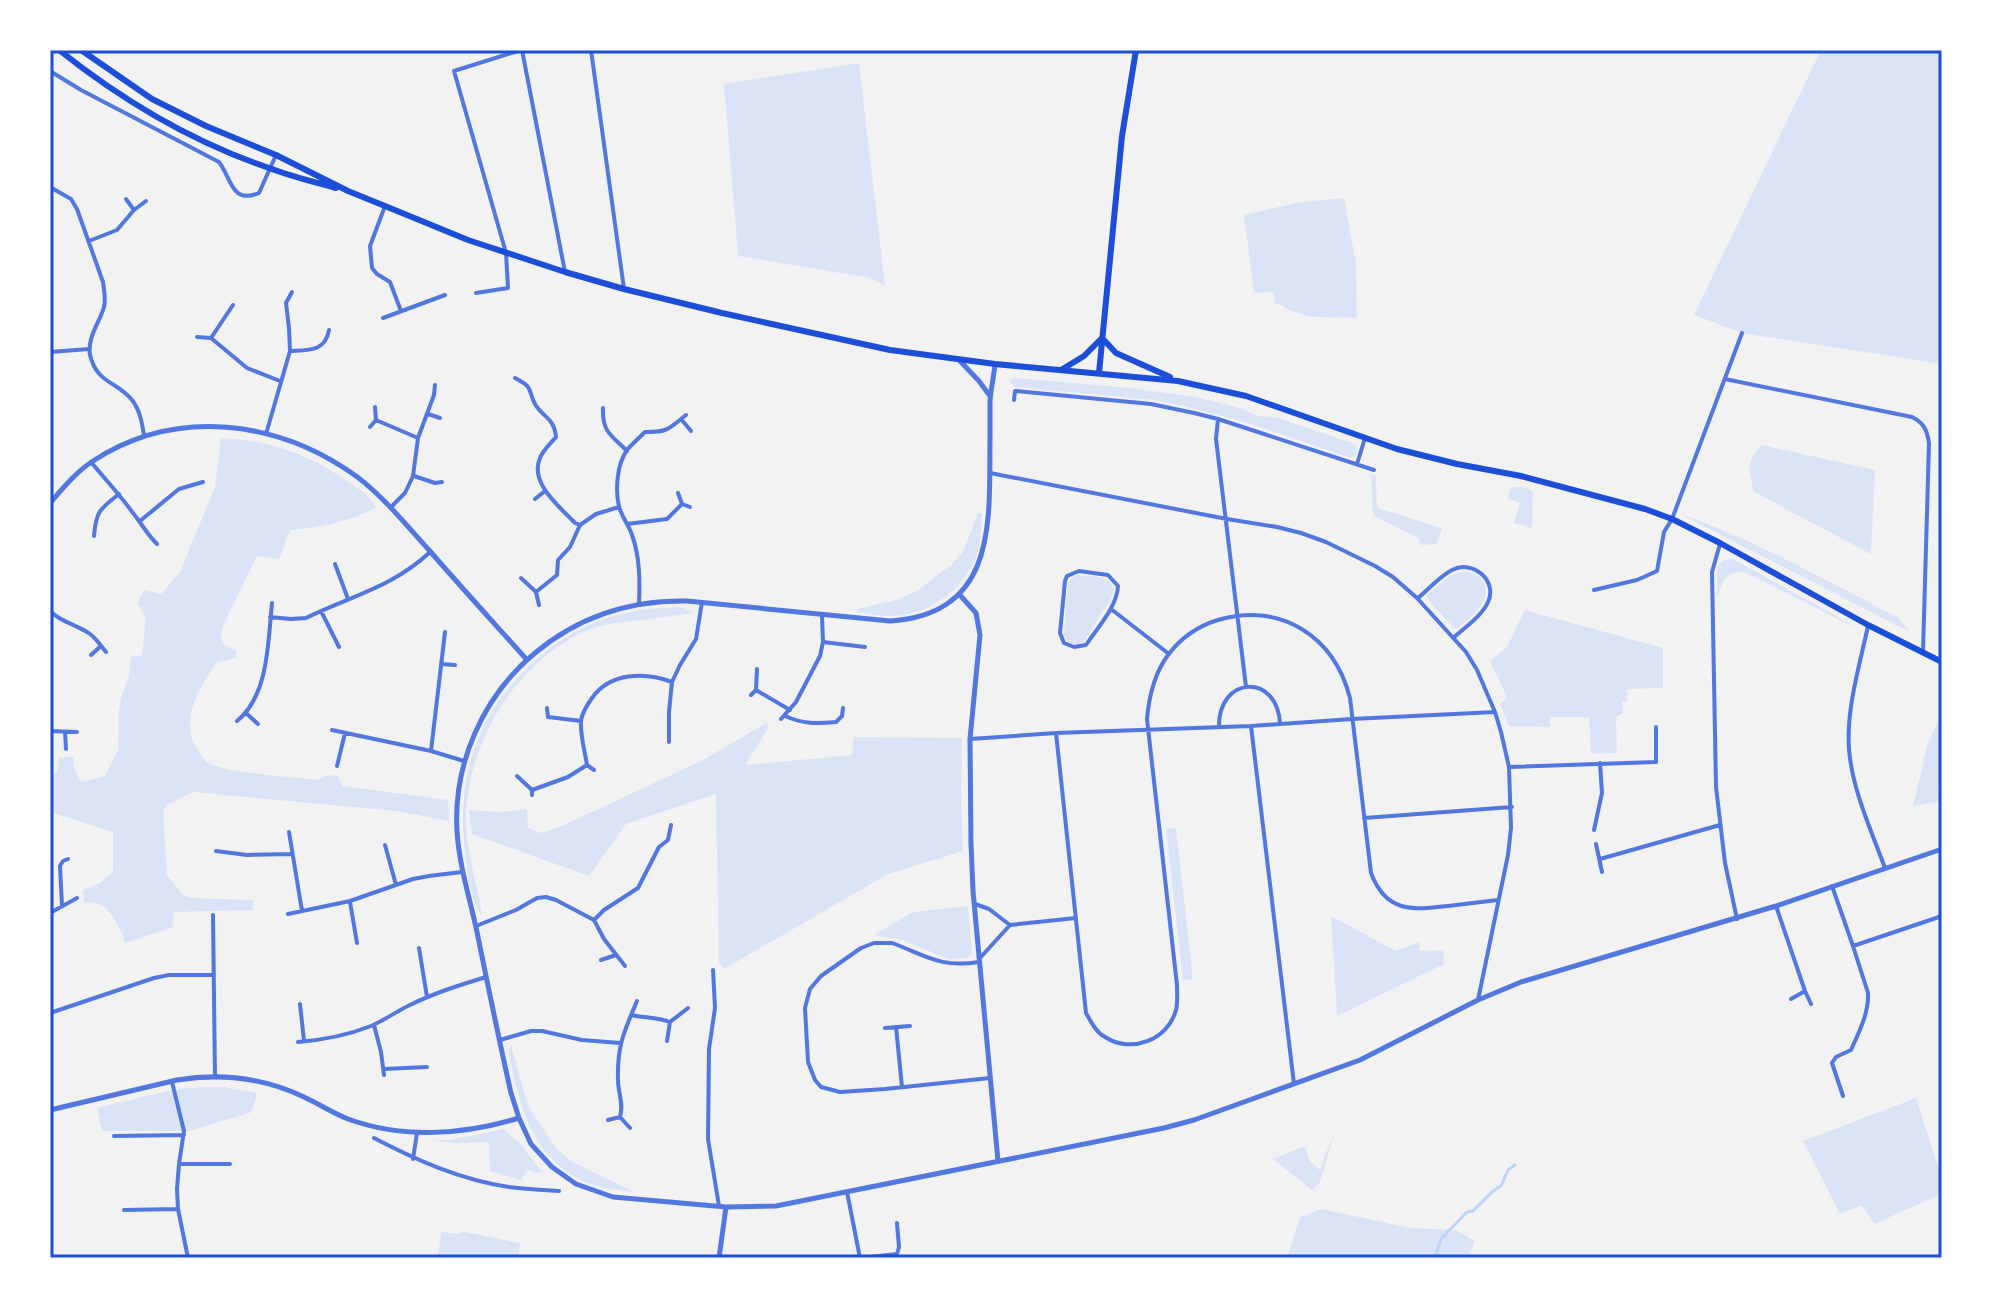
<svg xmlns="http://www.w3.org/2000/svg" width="1992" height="1308" font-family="'Archivo Narrow',sans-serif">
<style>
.green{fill:#dbe4f7}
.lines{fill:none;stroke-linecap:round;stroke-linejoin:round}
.stream{stroke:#bfd3fe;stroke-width:3}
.minor{stroke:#5277de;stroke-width:4}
.tertiary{stroke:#5277de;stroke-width:5}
.primary{stroke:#1d4ed8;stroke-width:6}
.neatline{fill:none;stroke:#1d4ed8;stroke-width:3}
</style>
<rect width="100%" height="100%" fill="#f2f2f2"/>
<!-- green -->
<path class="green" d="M1821,50H1942V364L1742,333L1694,315Z
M859,63L885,286L870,278L738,256L724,84Z
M1344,198L1356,263L1357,318C1330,317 1302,321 1280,304H1275L1273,292L1254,293L1244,215L1301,202Z
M1015,378L1130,388L1196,397L1244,409L1254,415L1278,418L1352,443L1356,446L1357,453L1354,457L1350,458L1248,423L1183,406L1153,400L1014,387L1009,380Z
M221,438C268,441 305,452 344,479C357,487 368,494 376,508C348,522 322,527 290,530L279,559L257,556L222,628L221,639L225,645L236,651V658L217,662C201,685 179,719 196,747C199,751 203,759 207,762C223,773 294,777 317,780L327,775L337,776L343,786L448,800L449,821L396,811L193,792L168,804L163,810L167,875L181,893L191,898L253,900V910L174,912L173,927L125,943C122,930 111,909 98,904C94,902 89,903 84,902L83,890L100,883L113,871V832L50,812V777L57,773L59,757H74V767L81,782L105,776L118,750L119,710L122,694L129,677L131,657L142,655L146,617L137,603L145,590L161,594L180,572L215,487Z
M1761,445L1875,470L1871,554L1754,492C1749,470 1745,463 1761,445Z
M1371,474L1376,476L1377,508L1442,528L1438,541L1436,544L1421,545L1418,538L1376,517L1373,513Z
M1511,487H1524L1533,492L1532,528L1514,523L1520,503L1508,499Z
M978,513H982C981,528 981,543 976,557C963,592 925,617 888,616C877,616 867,613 857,612V609L893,601L915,592L951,565L963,552Z
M1680,514C1756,540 1828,582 1899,618L1910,632Z
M1733,559L1851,624L1852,626L1744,572C1727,572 1722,579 1719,595H1717V567L1724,560Z
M1464,571C1471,572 1476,573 1481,579C1496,598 1472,616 1459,628H1454L1427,599V595L1450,576Z
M1077,575C1091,577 1109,574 1114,589L1110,602L1101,613L1085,641L1079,644L1069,643L1064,636V632L1068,583L1073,577Z
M676,607L684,608L693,613C673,616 652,619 632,621C618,623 603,624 590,629C519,659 470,737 466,812C464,841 477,885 482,915C471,905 467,867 465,851C456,775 478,711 536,660C557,641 583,625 610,617C631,610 654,608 676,607Z
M1525,610L1663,648V688L1627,689V701L1622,702L1623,713L1616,717L1617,753L1591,754L1589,717H1550V727L1509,726L1500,704L1507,697L1490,661L1507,647Z
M1938,722L1942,724V784L1938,786L1941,801L1913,806L1928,743Z
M766,723L769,727L745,765L852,755L854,737L962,738L961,803L963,851L888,874L724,969L719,963L716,794L626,824L589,876L472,834L469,810L501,812L527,809L528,828L542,833L562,826L701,761Z
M1176,828L1193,979L1183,980L1166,829Z
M968,906L972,953L967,958L948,959L903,940L874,935L913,912Z
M1331,916L1396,951L1419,942L1420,951L1443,950L1444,964L1337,1016Z
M511,1045L528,1106L555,1147L572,1162L634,1192C619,1190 604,1189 590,1184C531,1160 520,1107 508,1051Z
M203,1087H222L257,1093L252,1112L190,1131H102L97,1108L177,1089Z
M1916,1098L1942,1179V1194L1874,1224L1862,1205L1840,1214L1803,1141Z
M1336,1126L1320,1182L1312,1190L1273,1159L1305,1146L1309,1160L1320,1170Z
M504,1129L522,1146L541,1171L539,1173L528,1170L521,1180L490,1171L489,1142L451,1143L433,1140H450Z
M1322,1209L1410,1228L1456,1230L1475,1241L1468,1258H1287L1300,1217Z
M461,1231L520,1243L518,1258H438L441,1232L460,1234Z"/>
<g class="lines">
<!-- stream -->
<path class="stream" d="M1435,1258L1441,1239L1467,1212L1473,1211L1493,1191L1501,1186L1508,1170L1515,1165"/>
<!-- minor -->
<path class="minor" d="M522,50L565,272
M591,50L624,289
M50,71L81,90L219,162C231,177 231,205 259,193L276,155
M50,187L71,199L77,209L103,282C104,290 106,298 104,307C100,322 87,337 90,355C97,384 117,381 132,400C140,410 142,423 144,435
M126,199L134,210
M385,206L370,246L372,268L377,274L390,282L401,311
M89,241L117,230L134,210L146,201
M476,293L508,288L506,253L454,71L521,50
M383,318L445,295
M197,337L211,338L247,368L280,381
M211,338L233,305
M290,351C309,350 325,352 329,330
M50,352L89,349
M515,378C534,388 527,388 535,404C543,418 554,417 556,437C551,443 543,450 540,458C529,483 560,507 575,523L580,525L596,514L619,507
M1725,379L1912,417C1924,423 1927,430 1929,443L1923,652
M1014,400L1015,391L1151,404L1194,413L1218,419L1374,470
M603,408C602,432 611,435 627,451
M428,414L440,418
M686,415L681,419L691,431
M1218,419L1216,439L1246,687
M376,420L418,438
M370,427L376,420L375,407
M266,434L290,351L289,328L286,303L292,292
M91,462C105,479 120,495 133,513C141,523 147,534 157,544
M1357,464L1365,438
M990,473L1227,519L1277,527L1301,533L1326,542L1375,566L1393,577L1417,598L1466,652L1477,670L1495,712L1501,732L1509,767L1511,828L1508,855L1478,1000
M414,476L435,483L442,482
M678,493L682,504L690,507
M535,499L545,491
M391,507L405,493L413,476L418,438L434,395L435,385
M140,521L179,489L203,482
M627,524L667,519L682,504
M94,536C96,511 100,509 119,494
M1720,544L1712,572L1716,787L1725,863L1737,919
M335,564L348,599
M1079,571L1108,575L1118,586C1117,607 1098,627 1086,645L1074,647L1064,643L1060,633L1065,581L1067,576Z
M521,578L536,592L539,605
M1594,590L1637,580L1657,571L1664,532L1672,519L1742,333
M536,592L557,575L558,560L570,547L580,525
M1418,598C1429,589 1440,576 1452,570C1473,559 1498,581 1488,602C1482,616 1464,628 1453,638
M639,604C640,581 640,557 632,535C629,525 621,516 619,506C615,490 617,464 627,450C632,444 639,438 645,432C664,432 667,431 681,419
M1111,609L1169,654
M50,611C61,622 74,624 87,632C95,636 100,645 106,652
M321,611L339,647
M270,617L291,619L306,618C351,596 393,587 430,552
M1868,626C1860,664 1846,709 1849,749C1852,789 1871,830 1885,868
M823,642L865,647
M91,655L101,646
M441,664L455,665
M756,690L790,710
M751,695L756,690L757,669
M547,708L548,717L581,721
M246,713L258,724
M785,716C803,724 817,724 836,722L842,716L843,708
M781,719L796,702L820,656L823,642L822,615
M237,721C269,695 268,641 272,603
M1251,726L1294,1084
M1219,727C1218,675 1278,673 1280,724
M332,730L431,751L464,761
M50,731L77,732
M65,732L66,749
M1056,733L1086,1013C1091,1022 1096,1032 1105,1037C1131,1054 1168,1040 1176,1010C1178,1002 1177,993 1177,985L1147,719C1149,696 1154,674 1168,655C1180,639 1198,626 1218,620C1281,602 1334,636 1350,698L1371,873C1386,913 1412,910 1448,906C1465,904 1482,902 1498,900
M970,739L1056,733L1251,726L1352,719L1495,712
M669,742V712L672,682L680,665L696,639L702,602
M431,751L445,632
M337,766L345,733
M1509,767L1656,762V727
M594,770L587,765C585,752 580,735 581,721C582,713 587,705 592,698C610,672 645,672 672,682
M517,776L532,790V795
M532,790L568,777L587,765
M1364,818L1512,807
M1594,830L1602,793L1600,763
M289,832L302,911
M1596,844L1602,872
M385,845L396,885
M216,851L247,855L292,854
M1600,859L1720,825
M1832,886L1853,946L1942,916
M350,902L357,943
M975,904L989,909L1010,925L980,958
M62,906L60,866L63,861L68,859
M1776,906L1805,991L1811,1004
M50,913L77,898
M288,914L350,901L413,879L429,876L462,872
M213,915L215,1077
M594,920L604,910L638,888L659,847L668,840L671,825
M1010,925L1076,918
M476,926L516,910L537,898L546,897L556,900L594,920L604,939L625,966
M419,948L427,997
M601,960L616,955
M979,962C940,968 927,956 892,943H874L861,948L821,976L810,989L805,1008L808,1062L815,1080L821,1087L840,1092L885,1089L990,1078
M713,970L715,1008L709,1049L708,1139L719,1206
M1791,999L1805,991
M300,1004L304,1041
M50,1013L154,978L169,975H213
M631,1015C644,1018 657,1017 670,1022
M374,1025L381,1052L384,1075
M896,1027L902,1087
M885,1028L910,1026
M500,1040L531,1031H542L582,1040L620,1043
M667,1041L670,1022L688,1008
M298,1042C323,1040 348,1035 371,1026C385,1020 397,1011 410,1005C434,993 460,985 486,977
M384,1069L427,1067
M172,1082L184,1131L179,1164L177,1189L178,1209L188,1258
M1843,1096L1832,1063L1836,1057L1851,1050C1859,1032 1869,1013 1868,993L1853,946
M620,1117C624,1102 618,1094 618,1080C617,1045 624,1032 637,1001
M608,1120L620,1117L630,1128
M114,1136L184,1135
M374,1138C416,1160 461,1180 509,1187C525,1189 542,1190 559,1191
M413,1159L417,1133
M179,1164H230
M847,1192L860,1258
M124,1210L178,1209
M860,1258L897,1254L899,1247L897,1223"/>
<!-- tertiary -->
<path class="tertiary" d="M958,359L979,381L990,396
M995,364C994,376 991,388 990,401C990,413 990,425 990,437C989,519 999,614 890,621L687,601C630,600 578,617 535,653C483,696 453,764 457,831C459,865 470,899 477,932C488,986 499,1040 511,1093L519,1118L531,1144L552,1167L576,1184L613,1197L726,1207L776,1206L1164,1128L1194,1120L1360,1060L1478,1000L1521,982L1776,906L1942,849
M50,503C63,488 76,472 93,461C176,407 278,420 356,476C384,497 406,525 429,550C461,587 494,623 527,660
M959,594L976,613L980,635L970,739L971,844L973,891L998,1161
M50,1110L177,1080C220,1073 264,1078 304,1097C319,1104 333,1113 348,1119C403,1139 464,1135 519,1118
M719,1258L726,1207"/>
<!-- primary -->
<path class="primary" d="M59,50C123,101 194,143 272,169C293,177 315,182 336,188
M81,50L152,99L206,126L276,155L348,191L385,206L468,240L565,272L624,289L722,313L890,350L995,364L1178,381L1246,396L1397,449L1457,464L1521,476L1645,509L1672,519L1720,543L1868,625L1942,662
M1102,338L1116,353L1170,377
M1061,370L1084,356L1102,338
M1099,373L1122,136L1136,50"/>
</g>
<!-- border -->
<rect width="1992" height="1308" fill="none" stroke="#ffffff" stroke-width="104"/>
<rect x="52" y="52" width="1888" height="1204" class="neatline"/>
</svg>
